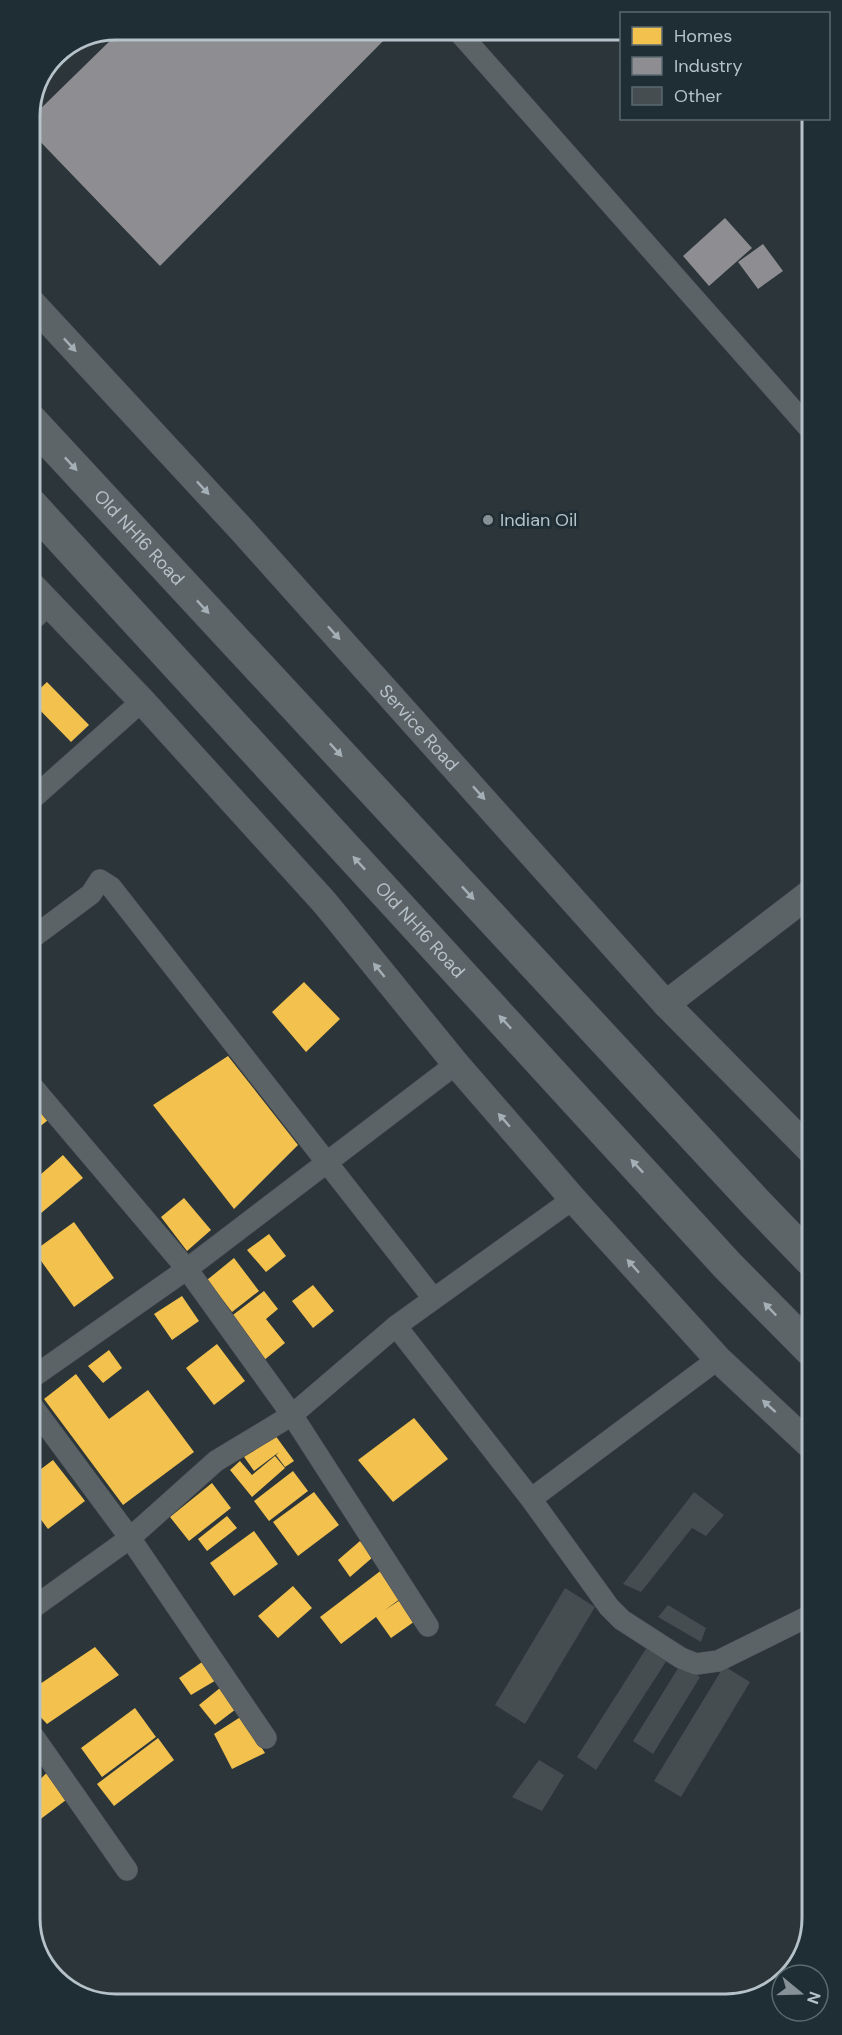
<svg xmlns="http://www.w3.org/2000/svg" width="842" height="2035" font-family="'DM Sans',sans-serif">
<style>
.homes{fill:#f2c14e}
.industry{fill:#8d8d92}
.building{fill:#454d50}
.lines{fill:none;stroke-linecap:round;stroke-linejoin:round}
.minor-casing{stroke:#4a5054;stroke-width:22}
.tertiary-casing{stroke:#4a5054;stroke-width:28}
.primary-casing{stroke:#4a5256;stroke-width:34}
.minor{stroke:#5c6367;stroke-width:21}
.tertiary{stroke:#5c6367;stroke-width:27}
.primary{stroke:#5e6568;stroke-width:33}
.oneway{fill:#a4afb5}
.oneway2{fill:#a4afb6}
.poi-dot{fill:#869197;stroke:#1f2d34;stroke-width:2}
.labels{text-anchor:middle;stroke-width:6;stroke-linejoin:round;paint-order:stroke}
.poi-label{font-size:18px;fill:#b6c2c9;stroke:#1f2d34;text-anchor:start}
.street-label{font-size:18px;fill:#b6c2c9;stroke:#1f2d34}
.rim{fill:none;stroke:#b6c2c9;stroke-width:3}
</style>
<rect width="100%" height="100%" fill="#2c3539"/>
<!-- homes -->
<path class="homes" d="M47,682L89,725L71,742L32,702V696Z
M304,982L340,1019L306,1052L272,1012Z
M228,1056L298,1145L234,1209L153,1105Z
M32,1100L48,1120L33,1132Z
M63,1155L83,1178L34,1219L33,1181Z
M184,1198L211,1230L187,1251L161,1217Z
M74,1222L114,1278L74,1307L34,1251Z
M269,1234L286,1256L266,1272L247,1250Z
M234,1258L259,1291L232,1312L207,1280Z
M313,1285L334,1311L313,1328L292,1301Z
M264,1291L278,1309L266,1319L285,1343L263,1361L229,1318Z
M182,1296L199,1321L172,1340L154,1314Z
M217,1344L245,1381L214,1405L186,1368Z
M109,1350L122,1368L103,1383L88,1366Z
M76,1374L109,1419L148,1390L194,1452L123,1505L44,1399Z
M414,1418L448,1459L393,1502L358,1460Z
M272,1431L294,1461L285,1467L276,1455L279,1452L254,1471L242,1454Z
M275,1456L285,1468L252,1497L230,1470L240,1461L252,1475Z
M53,1460L85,1501L48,1529L33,1509V1475Z
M293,1471L308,1491L269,1521L254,1501Z
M212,1483L231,1508L189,1541L170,1517Z
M314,1492L339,1525L298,1556L273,1522Z
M227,1516L237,1528L207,1551L198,1539Z
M254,1531L278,1564L234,1596L210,1563Z
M360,1541L373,1557L350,1577L338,1560Z
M383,1569L404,1596L385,1610L403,1598L418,1619L391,1638L376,1617L341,1644L320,1617Z
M293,1586L312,1608L278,1638L258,1616Z
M95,1647L119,1675L47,1724L34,1710V1688Z
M205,1660L218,1679L191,1695L179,1678Z
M220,1688L236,1709L215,1725L199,1705Z
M135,1708L156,1737L102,1777L81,1748Z
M242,1716L265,1753L232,1769L214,1734Z
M158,1738L174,1760L114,1806L97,1784Z
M54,1766L74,1794L38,1821H34V1785Z"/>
<!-- industry -->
<path class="industry" d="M121,30H394L160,266L30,131V119Z
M72,49L46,78H45L56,55Z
M725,218L752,248L709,286L683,256Z
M763,244L783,271L758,289L738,262Z"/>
<!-- building -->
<path class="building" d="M694,1492L724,1515L706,1536L692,1528L641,1592L623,1584Z
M565,1588L595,1607L525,1724L495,1705Z
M668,1605L706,1628L701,1642L658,1617Z
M649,1644L669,1657L596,1770L577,1757Z
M680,1665L700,1677L653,1754L633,1741Z
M724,1666L750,1682L681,1797L654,1781Z
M539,1760L564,1775L542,1811L512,1797Z"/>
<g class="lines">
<defs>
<path id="minor" d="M457,30L808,427
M31,621L49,605
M32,799L142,701
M32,938L91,894L100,880L111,887L433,1298
M32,1086L187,1269L292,1415L428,1626
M396,1326L531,1499L609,1607L622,1620L681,1658L696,1664L718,1661L811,1615
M33,1377L187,1269L456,1064
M33,1407L130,1538L266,1738
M531,1499L718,1359
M34,1607L130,1538L216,1461L292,1415L396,1326L573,1199
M34,1737L127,1870"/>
<g id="tertiary">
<path id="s1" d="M31,302L241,529L666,1004L810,1150"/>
<path d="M31,585L142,701L325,903L456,1064L573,1199L718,1359L811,1446"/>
<path d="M666,1004L809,894"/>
</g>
<g id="primary">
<path id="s2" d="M31,421L757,1204L810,1259"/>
<path id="s3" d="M31,505L727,1265L811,1350"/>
</g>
</defs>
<!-- minor casing -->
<use href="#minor" class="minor-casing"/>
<!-- tertiary casing -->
<use href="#tertiary" class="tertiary-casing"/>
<!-- primary casing -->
<use href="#primary" class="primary-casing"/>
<!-- minor -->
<use href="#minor" class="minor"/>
<!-- tertiary -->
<use href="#tertiary" class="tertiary"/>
<!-- primary -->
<use href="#primary" class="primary"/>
</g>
<!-- one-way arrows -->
<defs><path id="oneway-solid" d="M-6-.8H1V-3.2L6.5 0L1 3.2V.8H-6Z" transform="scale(1.5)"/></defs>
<g class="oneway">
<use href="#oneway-solid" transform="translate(70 345) rotate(47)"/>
<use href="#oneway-solid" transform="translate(203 488) rotate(47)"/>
<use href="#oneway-solid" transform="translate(334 633) rotate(48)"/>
<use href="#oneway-solid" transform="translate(479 793) rotate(48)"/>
<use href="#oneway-solid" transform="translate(379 970) rotate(-129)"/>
<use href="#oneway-solid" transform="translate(504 1120) rotate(-131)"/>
<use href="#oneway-solid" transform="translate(633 1266) rotate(-132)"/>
<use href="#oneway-solid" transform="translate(769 1406) rotate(-138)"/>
</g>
<g class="oneway2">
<use href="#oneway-solid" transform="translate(71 464) rotate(47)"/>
<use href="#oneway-solid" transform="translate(203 607) rotate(47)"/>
<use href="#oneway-solid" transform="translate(336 750) rotate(47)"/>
<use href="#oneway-solid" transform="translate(359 863) rotate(-133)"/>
<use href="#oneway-solid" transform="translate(468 893) rotate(47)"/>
<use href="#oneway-solid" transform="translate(505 1022) rotate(-133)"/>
<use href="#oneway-solid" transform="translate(637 1166) rotate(-133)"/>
<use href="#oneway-solid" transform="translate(770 1309) rotate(-134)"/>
</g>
<!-- markers -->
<circle class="poi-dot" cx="488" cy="520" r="6"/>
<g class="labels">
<!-- poi labels -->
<g class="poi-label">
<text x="500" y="526">Indian Oil</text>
</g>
<!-- street labels -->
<g class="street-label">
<text dy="6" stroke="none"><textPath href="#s2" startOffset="159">Old NH16 Road</textPath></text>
<text dy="6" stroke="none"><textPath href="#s1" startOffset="576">Service Road</textPath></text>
<text dy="6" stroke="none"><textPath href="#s3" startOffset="576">Old NH16 Road</textPath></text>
</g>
</g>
<!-- crop -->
<path d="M0 0H842V2035H0ZM116 40H726A76 76 0 0 1 802 116V1918A76 76 0 0 1 726 1994H116A76 76 0 0 1 40 1918V116A76 76 0 0 1 116 40Z" fill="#1f2d34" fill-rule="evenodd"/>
<path class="rim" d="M116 40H726A76 76 0 0 1 802 116V1918A76 76 0 0 1 726 1994H116A76 76 0 0 1 40 1918V116A76 76 0 0 1 116 40Z"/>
<!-- legend -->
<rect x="620" y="12" width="210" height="108" fill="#1f2d34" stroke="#5b6970" stroke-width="1.5"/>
<rect x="632" y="27" width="30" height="18" fill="#f2c14e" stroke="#5b6970" stroke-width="1.5"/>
<text x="674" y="42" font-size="18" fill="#b6c2c9">Homes</text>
<rect x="632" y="57" width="30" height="18" fill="#8d8d92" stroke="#5b6970" stroke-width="1.5"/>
<text x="674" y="72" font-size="18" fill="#b6c2c9">Industry</text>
<rect x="632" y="87" width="30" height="18" fill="#454d50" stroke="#5b6970" stroke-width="1.5"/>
<text x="674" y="102" font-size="18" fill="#b6c2c9">Other</text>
<!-- north arrow -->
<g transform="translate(800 1993) rotate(109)"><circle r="28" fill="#1f2d34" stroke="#5b6970" stroke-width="1.5"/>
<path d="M0-4.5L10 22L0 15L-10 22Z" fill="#869197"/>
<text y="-9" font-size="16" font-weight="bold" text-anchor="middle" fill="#b6c2c9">N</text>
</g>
</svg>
